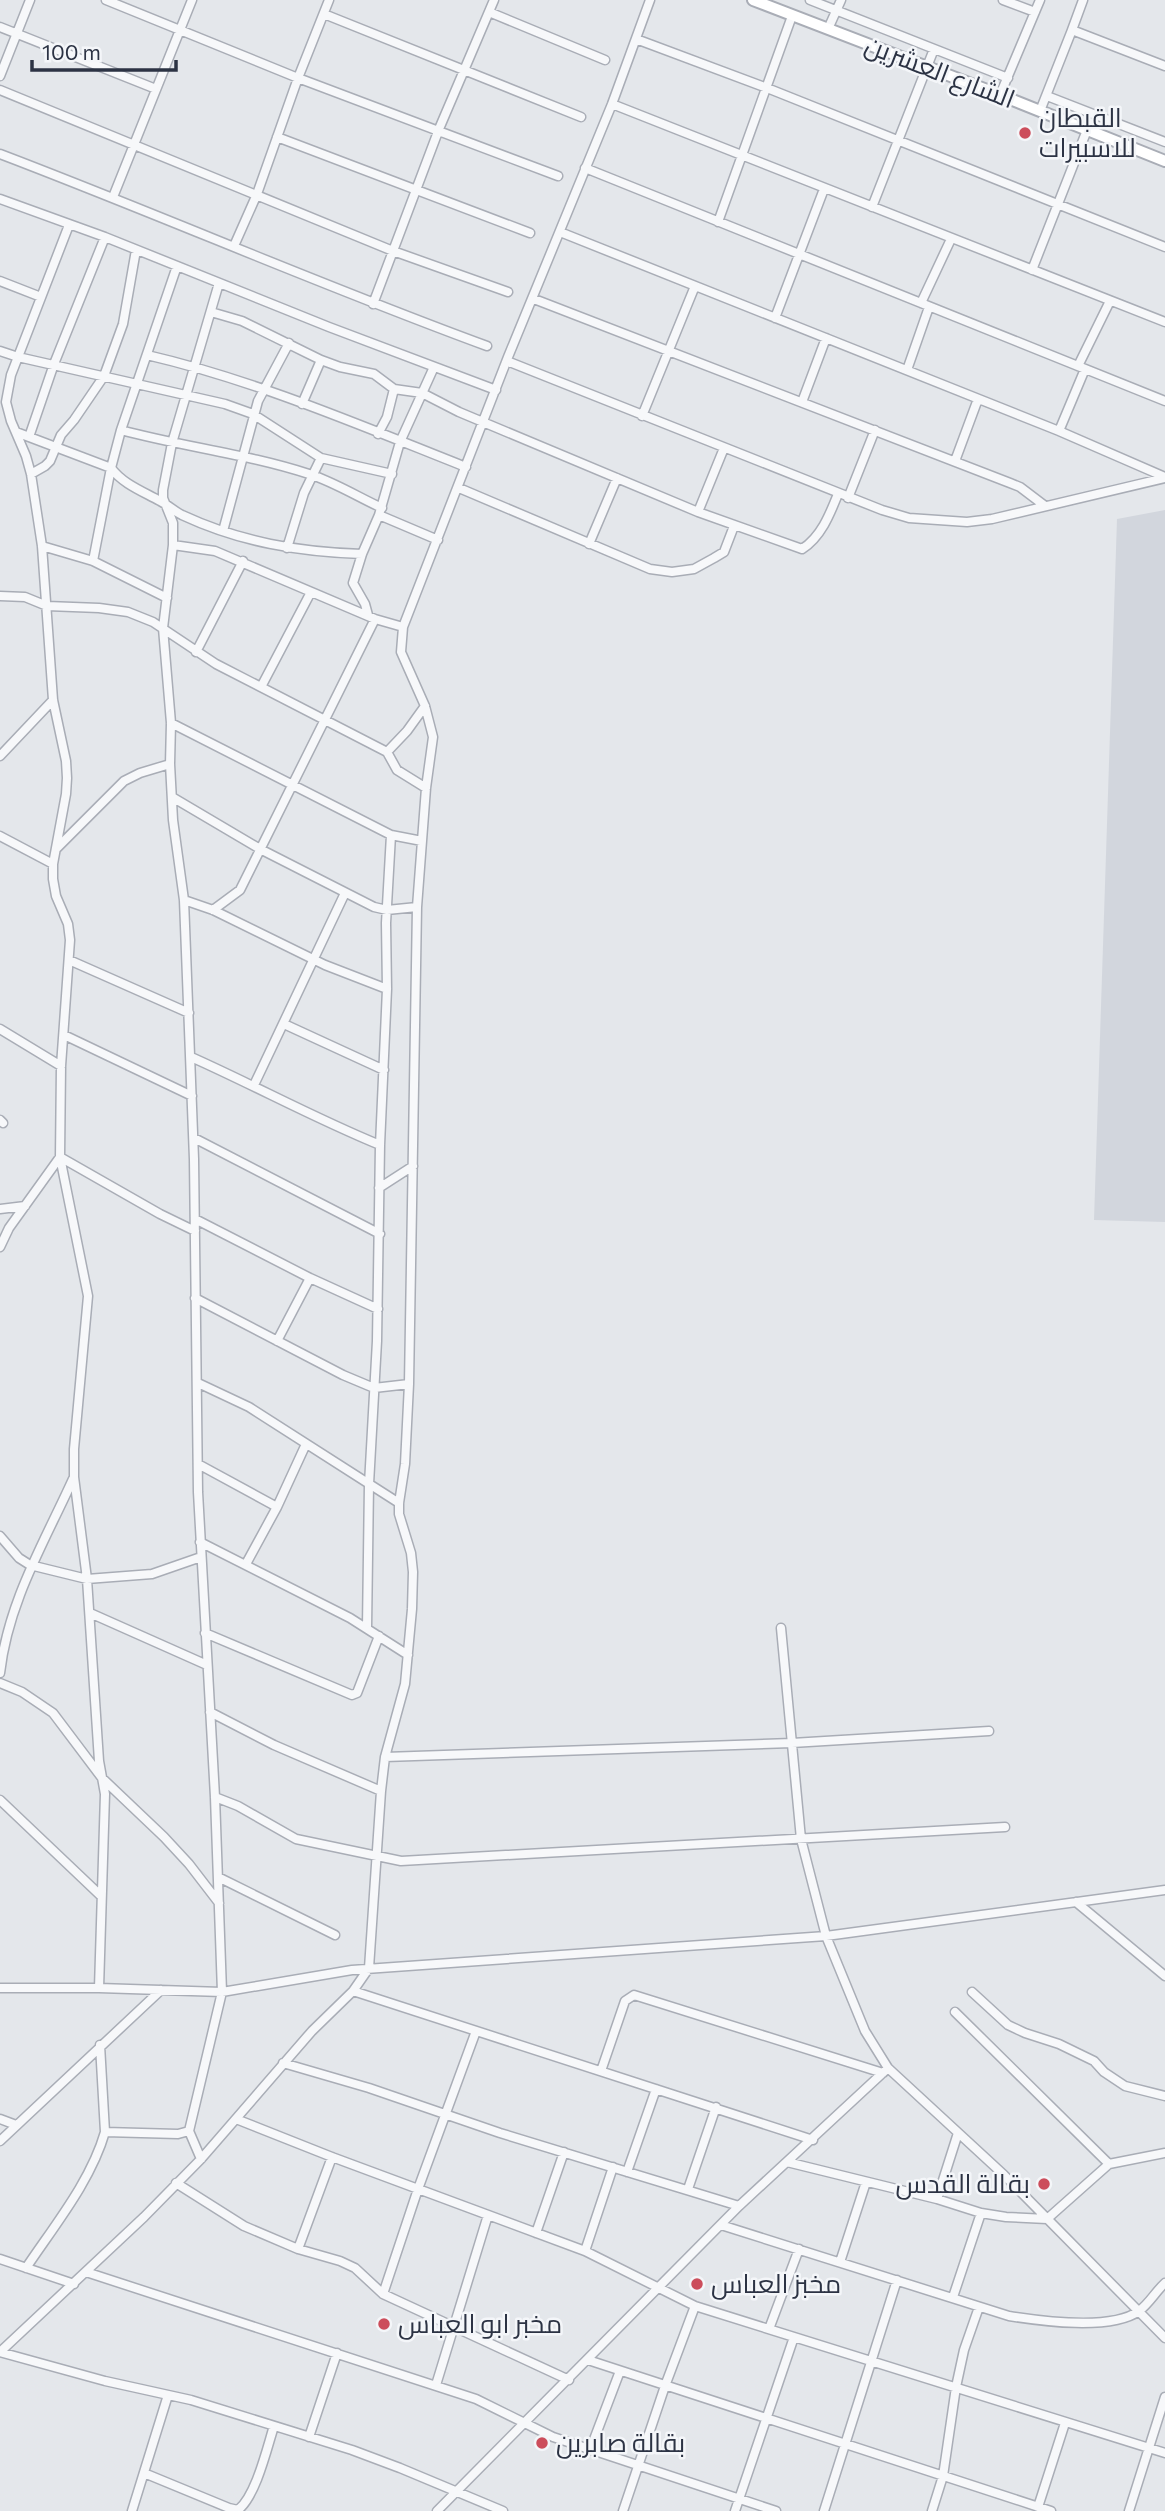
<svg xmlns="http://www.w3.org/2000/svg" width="1165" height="2511" font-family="Commissioner,Cairo,sans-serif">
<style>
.built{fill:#d2d6dd}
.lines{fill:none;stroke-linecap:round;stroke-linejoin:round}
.street-casing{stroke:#a9adb6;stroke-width:11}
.secondary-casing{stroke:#a9adb6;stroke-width:14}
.street{stroke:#f7f8fa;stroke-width:8}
.secondary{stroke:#fff;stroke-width:10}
.poi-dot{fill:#cc4d5b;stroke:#f4f6f9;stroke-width:2.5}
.labels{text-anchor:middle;stroke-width:5;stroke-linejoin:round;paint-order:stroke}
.street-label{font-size:26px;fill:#2c3344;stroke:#f4f6f9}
.poi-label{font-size:26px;fill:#2c3344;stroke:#f4f6f9;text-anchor:start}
</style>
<rect width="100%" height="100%" fill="#e4e7eb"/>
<!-- built -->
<path class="built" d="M1165,510V1222L1094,1220L1117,519Z"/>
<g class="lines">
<defs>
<path id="street" d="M106,0L298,78L558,176
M810,0L1008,78
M1003,0L1035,12
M489,12L605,60
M324,14L581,117
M0,27L156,89
M828,29L841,0
M1072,30L1083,0
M636,39L767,88L1165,247
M0,76L30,0
M0,90L393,251L508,292
M1000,95L1040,0
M1047,96L1165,142
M612,104L1165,322
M1040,111L1072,30L1165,66
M277,137L530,233
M0,154C163,216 323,286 487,346
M585,168L1165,401
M113,197L192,0
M0,199L105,237L329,327L496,390
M872,207L934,49
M718,222L792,16
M69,225L11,375L6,402L11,421L26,456L31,474L42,546L53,700L66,761L67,778L66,794L53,864V879L56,896L68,924L70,940L61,1066L60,1157L88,1296L74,1449V1477L87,1579L99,1761L105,1794L99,1988
M560,232L1059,431L1165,477
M234,246L257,194L298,78L329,0
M1032,270L1087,130
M0,281L41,297
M534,299L1010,483L1020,487L1045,506
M921,303L951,239
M373,304L439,129L494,0
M211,312L242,321L321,360L340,367L374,374L394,389L422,393L459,412L698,512L802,549C821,537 830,514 838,494
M775,318L824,189
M0,351L18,357L225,404L253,414L321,458L392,474
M147,355C255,380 362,426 466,467
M507,361L882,510L909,518L967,522L992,519L1165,478
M1078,366L1110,301
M907,370L929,307
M802,402L826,338
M302,404L321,360
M642,416L695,286
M121,430C183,447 248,454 309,474C334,482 358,497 382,508
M1059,431L1085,369
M16,432L111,468C123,484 142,491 160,501C168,505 174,511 182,515C240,542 299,552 362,554
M378,434L387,417L394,389
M29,437L54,364L105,237
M955,461L978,399
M31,474L45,466L50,461L61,435L74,420L104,376L123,324L136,250
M459,488L650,569L672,572L694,569L714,558L724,552L734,526
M848,498L875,430
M698,512L724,448
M379,515L438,540
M223,531L258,401L289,343
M589,544L617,478
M173,545L215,551L375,619L403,627
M42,546L93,561L167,598
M287,548L304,493L321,458
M93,561L111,468L121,430L177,266
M0,596L25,597L47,606L99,608L128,612L153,622L216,664L387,752L397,770L426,788
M368,615L365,604L353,583L362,554L379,515L400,442L434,367
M196,652L243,561
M261,687L311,592
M171,723L391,835L422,841
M387,752L407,731L425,706
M0,756L53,700
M172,797L260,849L374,907L387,910L417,907
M0,836L53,864
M57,848L124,781L140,773L170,764
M184,900L213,910L325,965L387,989
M213,910L240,890L375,619
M69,960L189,1013
M284,1024L384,1070
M0,1029L61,1066
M64,1035L192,1096
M191,1057C254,1085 316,1119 380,1145
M254,1085L345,893
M0,1120L3,1123
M194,1138L380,1234
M379,1188L413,1166
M0,1209L25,1206
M195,1219L310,1278L378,1309
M0,1247L9,1228L60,1157L160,1214L195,1231
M195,1298L343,1375L374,1388L409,1384
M277,1341L310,1278
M198,1383L249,1407L399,1503
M198,1464L277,1507
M0,1536L19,1558L30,1565L87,1579L152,1574L201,1557
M200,1542L350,1618L408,1655
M246,1564L277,1507L306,1444
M90,1613L207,1665
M367,1628L369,1484L377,1341L380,1145L387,989L386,923L391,835
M781,1628L801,1839L826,1936L865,2031L888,2068L1004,2175L1165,2338
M205,1633L352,1695L357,1693L379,1636
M0,1673C8,1602 44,1543 73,1479
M0,1683L22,1692L53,1713L102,1778L164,1837L189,1864L219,1903
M210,1712L274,1745L381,1791
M385,1757L792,1743L989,1731
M215,1797L238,1806L296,1839L401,1861L1005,1827
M0,1800L100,1895
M218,1877L335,1935
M1076,1902L1165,1976
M0,1988H99L222,1992L352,1970L826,1936L1165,1890
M353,1991L813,2140
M972,1992L1008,2025L1025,2033L1059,2044L1094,2061L1104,2072L1125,2086L1165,2096
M955,2012L1109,2164
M283,2063L369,2088L500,2133L739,2206
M601,2071L625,2001L634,1995L883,2073
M0,2119L16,2125
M236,2119L332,2157L585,2251L695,2306L1165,2453
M105,2132L178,2134L189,2131
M0,2141L161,1990
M201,2159L189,2131L222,1992L215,1797L198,1492L194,1159L184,900L173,820L170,764L171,723L163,628L173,545V523L163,498V490L172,443L219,283
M787,2162L937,2199L981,2213L1006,2217L1047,2219L1109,2164L1165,2153
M627,2172L656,2089
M176,2183L244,2226L298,2249L340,2261L355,2268L383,2294L569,2380
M688,2189L716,2107
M937,2199L958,2133
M721,2225L1009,2316C1041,2321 1111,2331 1139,2311C1149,2304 1156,2291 1165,2283
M536,2233L564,2152
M298,2249L332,2157
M585,2251L613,2167
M0,2259L74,2284
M840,2262L866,2182
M26,2268C54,2226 91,2181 105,2132L100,2045
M86,2272L476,2399L553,2437L776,2511
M383,2294L418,2189L476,2031
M953,2297L981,2213
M769,2329L799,2249
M0,2352L144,2217L201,2159L312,2031L353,1991L369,1968L381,1791L385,1757L405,1684L412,1609L413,1572L411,1553L399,1514V1503L405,1464L409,1384L417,907L426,788L433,737L425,706L401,652L403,627L508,357L612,104L650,0
M0,2352L105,2381L191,2400L352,2450L400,2468L503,2511
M588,2360L1051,2511
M436,2385L488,2215
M309,2437L337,2353
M590,2450L620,2371
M144,2473L229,2508L238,2510C256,2496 267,2448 274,2426
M1038,2507L1065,2423
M132,2511L168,2395
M437,2511L739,2206L888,2068
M623,2511L665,2386L695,2306
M735,2511L794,2337
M824,2511L897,2280
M932,2511L943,2476L956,2387L964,2350L979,2307
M1129,2511L1165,2397"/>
<path id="secondary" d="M753,0L1000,95L1165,161"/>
</defs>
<!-- street casing -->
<use href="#street" class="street-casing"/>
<!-- secondary casing -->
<use href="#secondary" class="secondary-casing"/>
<!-- street -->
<use href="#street" class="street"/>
<!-- secondary -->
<use href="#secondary" class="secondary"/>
</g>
<!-- markers -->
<g class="poi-dot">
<circle cx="1025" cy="133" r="7"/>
<circle cx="1044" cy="2184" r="7"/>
<circle cx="697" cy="2284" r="7"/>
<circle cx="384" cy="2324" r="7"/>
<circle cx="542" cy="2443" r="7"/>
</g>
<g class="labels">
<!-- street labels -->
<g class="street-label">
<text transform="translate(940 72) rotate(21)" y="9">الشارع العشرين</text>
</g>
<!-- poi labels -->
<g class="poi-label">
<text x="1039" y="127">القبطان<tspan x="1039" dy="30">للاسبيرات</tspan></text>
<text x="1030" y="2193" text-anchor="end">بقالة القدس</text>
<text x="711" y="2293">مخبز العباس</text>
<text x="398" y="2333">مخبر ابو العباس</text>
<text x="556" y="2452">بقالة صابرين</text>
</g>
</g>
<!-- scale -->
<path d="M32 60v10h144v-10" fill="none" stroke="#2c3344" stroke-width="3.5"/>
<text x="42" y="60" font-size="21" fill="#2c3344" stroke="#f4f6f9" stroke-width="5" paint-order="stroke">100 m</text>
</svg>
